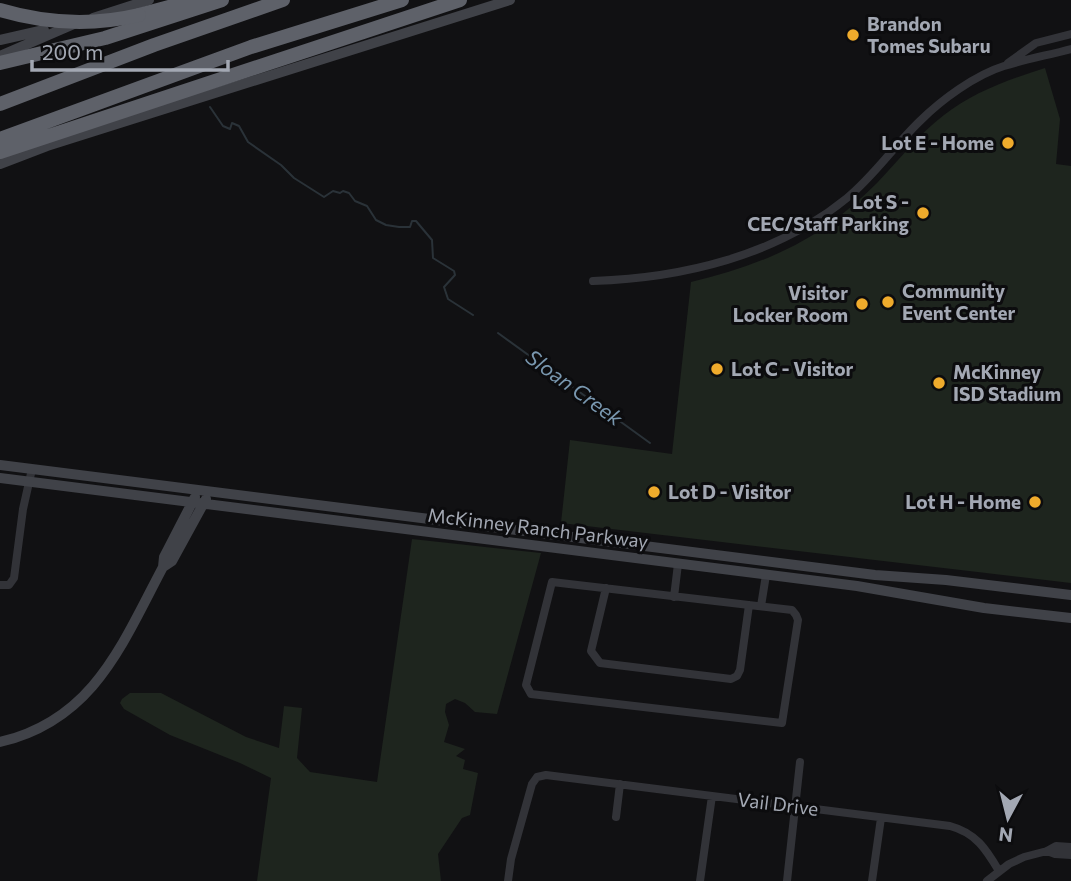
<svg xmlns="http://www.w3.org/2000/svg" width="1071" height="881" font-family="Commissioner,sans-serif">
<style>
.green{fill:#1e251e}
.lines{fill:none;stroke-linecap:round;stroke-linejoin:round}
.stream{stroke:#2a3238;stroke-width:2}
.street{stroke:#323338;stroke-width:8}
.secondary{stroke:#404248;stroke-width:10}
.highway{stroke:#5e6169;stroke-width:14}
.highway-bridge{stroke:#5e6169;stroke-width:14}
.poi-dot{fill:#efab2c;stroke:#0c0c0e;stroke-width:2.5}
.labels{text-anchor:middle;stroke-width:6;stroke-linejoin:round;paint-order:stroke}
.poi-label{font-size:19px;font-weight:bold;fill:#a3a8b3;stroke:#0c0c0e;text-anchor:start}
.street-label{font-size:19px;fill:#a3a8b3;stroke:#0c0c0e}
.water-label{font-size:21px;font-style:italic;fill:#7997af;stroke:#0c0c0e}
</style>
<rect width="100%" height="100%" fill="#111113"/>
<!-- green -->
<path class="green" d="M1045,68L1060,119L1056,164L1071,166V583L561,523L570,440L672,454L691,282C741,270 790,253 832,222C848,210 863,197 877,183C899,160 918,135 944,115C973,92 1010,79 1045,68Z
M412,539L541,553L497,714L475,712L465,703L455,699L446,704L445,712L449,725L444,742L465,749L456,756L465,760L463,769L478,773L470,815L462,818L438,854L441,881H257L271,778L240,763L170,735L124,709L120,703L122,699L130,693H161L246,737L279,748L284,706L302,708L297,758L310,772L377,782Z"/>
<g class="lines">
<!-- stream -->
<path class="stream" d="M210,107L223,126L230,129L232,123L239,126L248,142L281,165L294,178L324,197L333,191L340,193L343,191L349,193L355,201L367,206L376,220L386,225L399,227H410L412,221H416L432,240L433,258L454,271L455,275L444,287L448,299L473,315
M498,333L650,443"/>
<!-- street -->
<path class="street" d="M1008,63L1036,43L1071,34
M593,281C682,278 776,256 847,198C874,176 894,146 920,121C941,100 975,75 1004,66C1026,59 1049,55 1071,49
M552,582L792,610L796,615L798,620L782,723L531,694L526,685Z
M0,585H9L14,578L23,509L32,469
M606,588L591,651L600,663L731,679L737,676L740,670L749,605
M674,597L678,564
M761,606L766,575
M616,817L620,784
M1047,851L1055,854L1071,855
M508,881L511,859L532,784L537,777L546,775L950,826C976,833 986,849 999,871
M700,881L712,796
M787,881L800,762
M872,881L881,818
M987,881L1009,864L1024,857L1047,851L1056,846L1071,847"/>
<!-- secondary -->
<path class="secondary" d="M93,18L149,0
M0,40L44,30
M0,56L74,24
M0,164L47,146L510,0
M0,465L875,575L946,580L1071,595
M0,478L857,586L984,608L1071,618
M163,567L172,561L206,499
M0,742C94,720 122,644 163,567L164,557L195,497"/>
<!-- highway -->
<path class="highway" d="M139,15L195,0
M0,63L105,38L222,0
M0,104L154,45L283,0
M0,139L251,47L402,0
M0,152L460,0"/>
<!-- highway-bridge -->
<path class="highway-bridge" d="M0,10C47,24 92,26 139,15"/>
</g>
<!-- markers -->
<g class="poi-dot">
<circle cx="853" cy="35" r="7"/>
<circle cx="1008" cy="143" r="7"/>
<circle cx="923" cy="213" r="7"/>
<circle cx="888" cy="302" r="7"/>
<circle cx="862" cy="304" r="7"/>
<circle cx="717" cy="369" r="7"/>
<circle cx="939" cy="383" r="7"/>
<circle cx="654" cy="492" r="7"/>
<circle cx="1035" cy="502" r="7"/>
</g>
<g class="labels">
<!-- poi labels -->
<g class="poi-label">
<text x="867" y="31">Brandon<tspan x="867" dy="22">Tomes Subaru</tspan></text>
<text x="994" y="150" text-anchor="end">Lot E - Home</text>
<text x="909" y="209" text-anchor="end">Lot S -<tspan x="909" dy="22">CEC/Staff Parking</tspan></text>
<text x="902" y="298">Community<tspan x="902" dy="22">Event Center</tspan></text>
<text x="848" y="300" text-anchor="end">Visitor<tspan x="848" dy="22">Locker Room</tspan></text>
<text x="731" y="376">Lot C - Visitor</text>
<text x="953" y="379">McKinney<tspan x="953" dy="22">ISD Stadium</tspan></text>
<text x="668" y="499">Lot D - Visitor</text>
<text x="1021" y="509" text-anchor="end">Lot H - Home</text>
</g>
<!-- street labels -->
<g class="street-label">
<text transform="translate(538 528) rotate(7)" y="7">McKinney Ranch Parkway</text>
<text transform="translate(778 804) rotate(7)" y="7">Vail Drive</text>
</g>
<!-- water labels -->
<g class="water-label">
<text transform="translate(574 388) rotate(36)" y="7">Sloan Creek</text>
</g>
</g>
<!-- north arrow -->
<g transform="translate(1008 818) rotate(187)" stroke="#0c0c0e" stroke-width="5" paint-order="stroke">
<path d="M0-5L12 26L0 18L-12 26Z" fill="#a3a8b3"/>
<text y="-10" font-size="19" font-weight="bold" text-anchor="middle" fill="#a3a8b3">N</text>
</g>
<!-- scale -->
<path d="M32 60v10h196v-10" fill="none" stroke="#a3a8b3" stroke-width="3.5"/>
<text x="42" y="60" font-size="21" fill="#a3a8b3" stroke="#0c0c0e" stroke-width="5" paint-order="stroke">200 m</text>
</svg>
